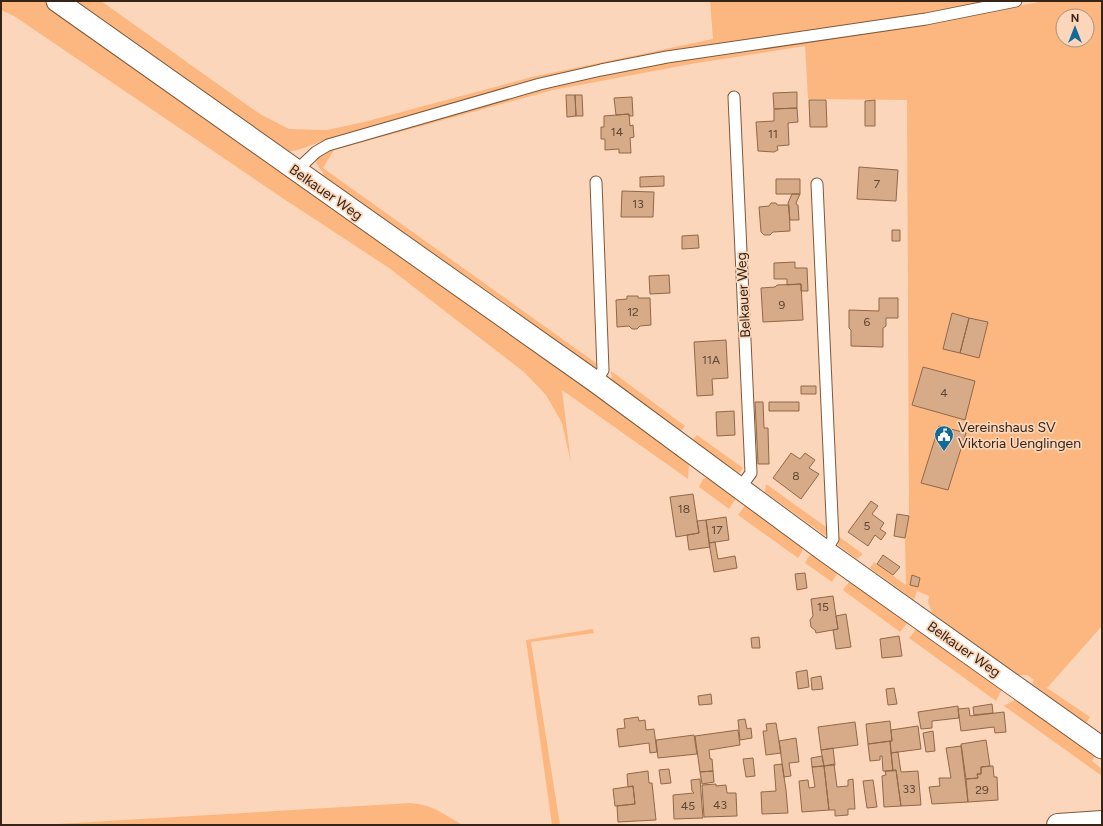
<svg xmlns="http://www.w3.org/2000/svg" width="1103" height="826" font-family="Figtree,sans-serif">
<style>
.green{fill:#fcb780;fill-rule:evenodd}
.building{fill:#d7aa88;stroke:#916848}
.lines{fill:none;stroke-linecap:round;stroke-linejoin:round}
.service-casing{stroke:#805838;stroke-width:13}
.minor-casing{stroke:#805838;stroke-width:23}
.secondary-casing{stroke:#805838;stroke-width:24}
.service{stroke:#fff;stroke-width:11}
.minor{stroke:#fff;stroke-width:21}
.secondary{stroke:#fff;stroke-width:22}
.labels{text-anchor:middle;stroke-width:3.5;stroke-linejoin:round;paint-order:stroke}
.number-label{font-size:12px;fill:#5e4633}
.street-label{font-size:14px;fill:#362517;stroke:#fcd6ba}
.poi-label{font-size:14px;fill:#362517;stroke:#fcd6ba;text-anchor:start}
</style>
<rect width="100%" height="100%" fill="#fcd6ba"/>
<!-- green -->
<path class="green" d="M1,1H49L282,167L689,462L688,479L562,390L571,463L562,423L546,395L524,372L389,268L284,199L14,16L1,10Z
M67,1H101L260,114L289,129L327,130L364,122L532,77L713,39L710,1H998L882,22L659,54L355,133C347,134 338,135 331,138C311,144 301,152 280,152Z
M1045,1H1102V626L1047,688L1090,717L1086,723L1032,684L1034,680L1027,675H1017L932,613L928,602L929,596L917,591L914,600L870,568L874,562L906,585L905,538L909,516L907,100L808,99L805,46L691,64L553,90L334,150L323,168L596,363V368L323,179V173L316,163L321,153L332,148L545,88L639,66L904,26ZM1063,16H1087V40H1063Z
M611,371L685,426L681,431L612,381Z
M697,435L743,468L739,473L693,440Z
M708,477L737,497L729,509L699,487L703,479Z
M766,484L829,529L826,536L765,492Z
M746,504L802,546V552L798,558L738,515Z
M838,536L863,554L857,559L838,545Z
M814,554L838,572L832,582L805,563L809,556Z
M851,579L909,621L900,632L843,590Z
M918,627L1002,689L996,701L909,638Z
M593,629L594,633L531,642L560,825H552L526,640Z
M1016,699L1095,756L1092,761L1102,769V776L1004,706Z
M410,803C435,805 442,814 463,825H40Z"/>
<!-- building -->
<path class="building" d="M797,92V108L774,109L773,93Z
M566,95H575L576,116L567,117Z
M575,95H582L583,116H576Z
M632,97L633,116H629V114L616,115L614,98Z
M809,100H826L827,127H810Z
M875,100V126H865V101Z
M797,108L798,122L788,123L789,145L777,146L778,150L774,152L758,151L756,122L774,121V109Z
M629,114L630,126L633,125L634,137L630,138L631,153H619V149L605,150V139H601V127H604V116Z
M859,167L898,170L896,201L857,199Z
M664,176V186L640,187V177Z
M776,179H800V194H776Z
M622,191L654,192L653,217H621Z
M792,194H800L796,203L797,205H798L799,220H790L788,203Z
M771,203H776L777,205H789L790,231L773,232L770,235H764L761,232L759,207L769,206Z
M892,230H900V241H892Z
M698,235L699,248L682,249V236Z
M795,262V268H807L808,291H801V284L787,285V279H774V263Z
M669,275L670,293L650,294L649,276Z
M801,284L803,320L763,322L761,288L775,287L777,285Z
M627,296H638V298H650L651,325L640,326L637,329H632L629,326L617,327L616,300L627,299Z
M879,298H898V318H886V326L883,328V347L851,346V330L849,328V310L879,311Z
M952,313L969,318L960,353L943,349Z
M969,318L988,322L979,358L960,353Z
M726,340L728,378L712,379L713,395L697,396L694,342Z
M923,367L975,381L965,420L912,405Z
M801,386H816V394H801Z
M755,402H763L764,428H768L769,464H758Z
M769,402H799V411H769Z
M734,411L735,435L717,436L716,412Z
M939,426L966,433L948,490L921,483Z
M791,453L800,459L805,453L815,460L809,468L819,474L801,499L773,478Z
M693,494L699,533L676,537L670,497Z
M871,501L878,506L872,514L884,523L880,529L886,533L881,540L875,535L868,546L848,532Z
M897,514L909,516L905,538L894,536Z
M726,517L729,540L709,543L706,520Z
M706,520L710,547L689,550L687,535L699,533L697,521Z
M715,542L718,559L735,556L737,568L714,572L709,543Z
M883,555L900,567L893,575L877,564Z
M805,573L807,588L797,590L795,574Z
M912,575L920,578L918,587L910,585Z
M833,596L838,629L816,633L815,630L811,627L810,620L813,616L811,599Z
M846,614L851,647L836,649L833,630L838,629L836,616Z
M899,636L902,656L882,658L880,639Z
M759,637L760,648H752L751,638Z
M807,670L809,687L798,689L796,672Z
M821,676L823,689L812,690L811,678Z
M894,688L897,704L888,705L886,689Z
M711,694L712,704L699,705L698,696Z
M992,704L993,713L974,715L973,707Z
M958,706L959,718L932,721V728L921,729L918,712Z
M969,708L970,716L1004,712L1006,732L995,733L994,727L961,731L958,709Z
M638,717L639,721L645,720L646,730L654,729L657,752L650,753L649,743L619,747L617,729L625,728L624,719Z
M745,719L747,729L751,728L752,738L740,740L738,720Z
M890,721L892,741L868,744L866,724Z
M855,722L858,745L821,750L818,727Z
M776,723L781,753L766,755L763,731H767L766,724Z
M918,726L921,749L891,753L890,741H892L891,730Z
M738,730L740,745L709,750L710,759H712L713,771L700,772L695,736Z
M933,731L935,751L926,752L923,733Z
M694,735L697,754L658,758L656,740Z
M796,738L799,762L789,763L791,776L784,777L779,741Z
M986,740L990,766L981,767V774H977L978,778L966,779L961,744Z
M890,741L893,771H883L882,756H880V760L870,761L868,744Z
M961,746L968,802L932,804L929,787L940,786L939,778H951L946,748Z
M833,748L835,765L824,766L821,750Z
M898,752L901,772L918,771L921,805L901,806L896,770L893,771L891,753Z
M822,756L824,766L812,767L811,758Z
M753,758L755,776L746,777L743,759Z
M782,764L786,790L788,813L762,814L761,792L776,791L774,765Z
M834,764L837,787L848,786V780L853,779L855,809H848V815L835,816V810H829L824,766Z
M824,766L829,810L802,812L799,781L808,780L809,788L815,787L812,767Z
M993,766L994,777H997L998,800L968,802L966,779L978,778L977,774H981V767Z
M669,769L671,783L661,784L659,770Z
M896,770L901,806L884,807L882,776L886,775L885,771Z
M648,771L649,783H652L656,820L618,822L617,806L635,804L633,786L628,787L627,774Z
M713,771L714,782L702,784L700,772Z
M700,779L703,818L674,819L673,795L694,793L692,791L691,780Z
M873,780L877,807L867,808L863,781Z
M716,784V786L726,785L727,793H736L737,816L704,817L702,785Z
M633,786L635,804L615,806L613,789Z"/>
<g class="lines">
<defs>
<path id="service" d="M734,97L751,473L739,489
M296,171L316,152L328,145L540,84L601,70L667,57L926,19L1016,1
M817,184L833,539L825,551
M596,382L603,370L596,182"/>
<path id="minor" d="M57,1L596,382L825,551L1102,748"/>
<path id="secondary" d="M1058,825L1102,822"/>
</defs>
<!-- service casing -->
<use href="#service" class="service-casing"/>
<!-- minor casing -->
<use href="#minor" class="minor-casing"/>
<!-- secondary casing -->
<use href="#secondary" class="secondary-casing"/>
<!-- service -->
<use href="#service" class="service"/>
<!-- minor -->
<use href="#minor" class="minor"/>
<!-- secondary -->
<use href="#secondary" class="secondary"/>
</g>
<!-- icons -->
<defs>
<symbol id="civic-pin" viewBox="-11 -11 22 30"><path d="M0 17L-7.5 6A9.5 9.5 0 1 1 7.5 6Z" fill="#106b9b" stroke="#fcd6ba"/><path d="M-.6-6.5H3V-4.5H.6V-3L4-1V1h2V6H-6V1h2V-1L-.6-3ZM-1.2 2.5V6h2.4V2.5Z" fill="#fff"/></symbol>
</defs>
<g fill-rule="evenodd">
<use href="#civic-pin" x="933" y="424" width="22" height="30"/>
</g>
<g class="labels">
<!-- number labels -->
<g class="number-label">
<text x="617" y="136">14</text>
<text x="773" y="138">11</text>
<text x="877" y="188">7</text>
<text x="638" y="208">13</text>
<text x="782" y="309">9</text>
<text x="633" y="316">12</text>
<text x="867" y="326">6</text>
<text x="711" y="364">11A</text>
<text x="944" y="397">4</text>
<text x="796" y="480">8</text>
<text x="684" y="513">18</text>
<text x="867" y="530">5</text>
<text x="717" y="534">17</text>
<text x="823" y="611">15</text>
<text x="909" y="793">33</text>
<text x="982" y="794">29</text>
<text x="720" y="809">43</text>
<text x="688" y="810">45</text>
</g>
<!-- street labels -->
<g class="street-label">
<text transform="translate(326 192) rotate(35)" y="5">Belkauer Weg</text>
<text transform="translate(743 295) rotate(-93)" y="5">Belkauer Weg</text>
<text transform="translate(964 649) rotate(35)" y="5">Belkauer Weg</text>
</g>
<!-- poi labels -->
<g class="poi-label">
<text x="958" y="432">Vereinshaus SV<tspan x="958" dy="16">Viktoria Uenglingen</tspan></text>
</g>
</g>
<!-- border -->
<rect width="1103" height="826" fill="none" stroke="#362517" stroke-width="4"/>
<!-- north arrow -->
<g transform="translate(1075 28)"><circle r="19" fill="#fcd6ba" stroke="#ad8f79"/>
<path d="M0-3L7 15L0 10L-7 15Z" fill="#106b9b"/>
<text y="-6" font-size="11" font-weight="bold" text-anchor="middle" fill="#362517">N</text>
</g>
</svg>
